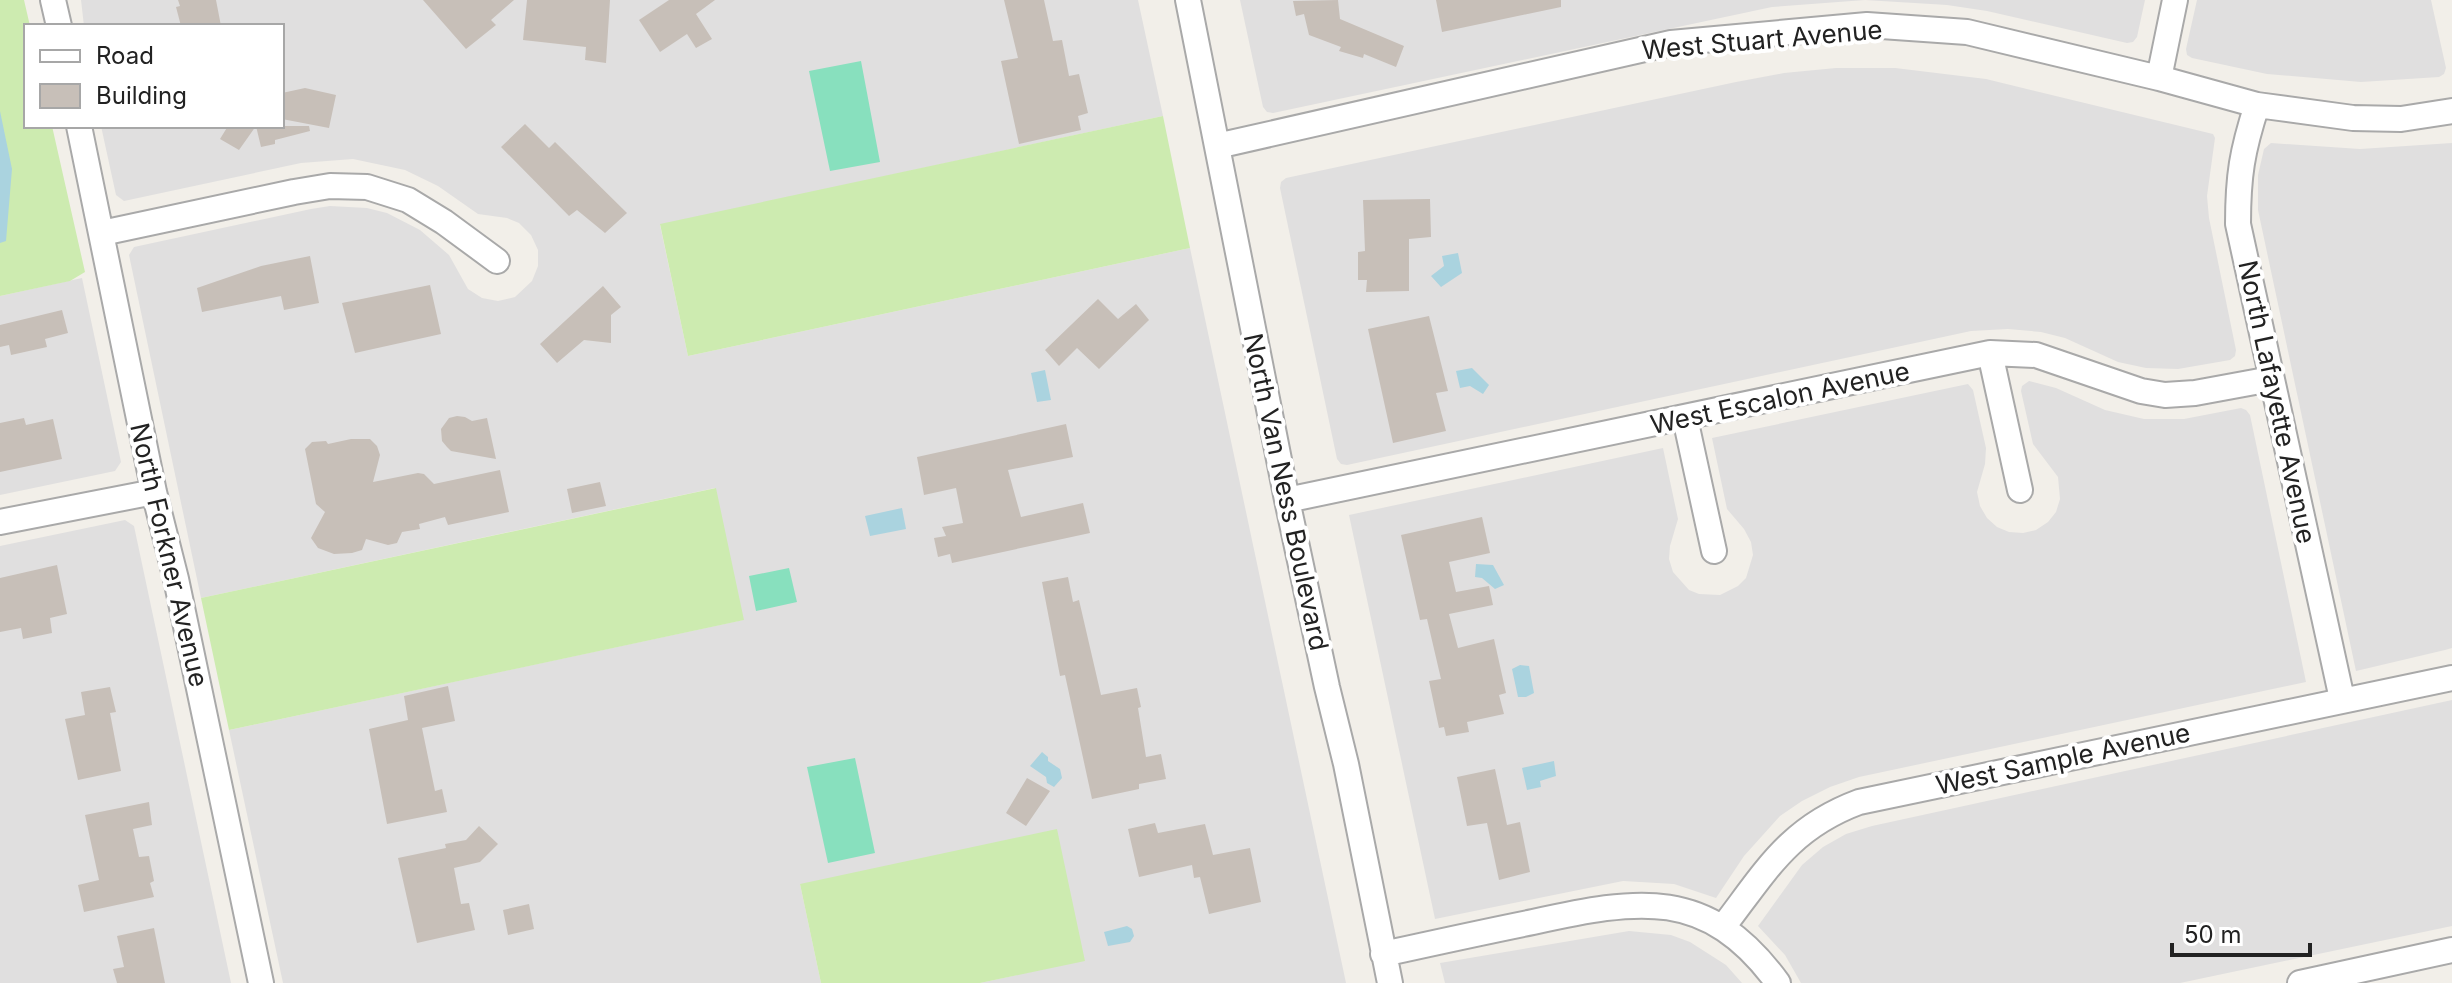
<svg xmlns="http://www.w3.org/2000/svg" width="2452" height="983" font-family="Inter,sans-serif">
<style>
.residential{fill:#e0dfdf}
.grass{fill:#cdebb0}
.pitch{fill:#88e0be}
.water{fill:#aad3df}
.building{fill:#c7bfb8}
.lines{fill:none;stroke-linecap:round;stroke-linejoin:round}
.minor-casing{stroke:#a9a9a9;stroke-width:28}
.minor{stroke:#fff;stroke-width:24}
.labels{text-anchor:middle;stroke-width:8;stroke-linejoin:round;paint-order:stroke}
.street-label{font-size:26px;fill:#222;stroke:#fff}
</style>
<rect width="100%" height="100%" fill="#f2efe9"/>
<!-- residential -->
<path class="residential" d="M81,0H1138L1163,116L660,225L688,356L1190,248L1346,983H980L1085,960L800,884L821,983H283L229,730L743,620L715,488L201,598L129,255L134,247L311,209L330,206L367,208L387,213L420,230L449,255L468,289L482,298L498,301L515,297L532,281L538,266V250L531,235L519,223L507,218L478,214L438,186L405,170L353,159L301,163L124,201L116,195L101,126H282V26H84Z
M1240,0H2145L2137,37L2133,42L2127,43L1987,11L1947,5L1865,0L1772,7L1273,113L1267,112L1263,107Z
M2197,0H2431L2446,68L2444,74L2439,77L2361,82L2267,74L2192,58L2187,55L2186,49Z
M1836,68H1895L1986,79L2213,134L2215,138L2207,196L2209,218L2236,350L2235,356L2230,360L2178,369L2146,368L2118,362L2065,338L2041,332L2008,329L1971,331L1347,465L1341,464L1337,459L1280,188L1281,182L1286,178L1736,82L1784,73Z
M2271,143L2360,149L2452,143V648L2445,650L2356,671L2258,210V175L2264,149Z
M82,278L121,462L115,471L0,495V296Z
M2029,381L2056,388L2105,410L2144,419H2184L2241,408L2246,410L2250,415L2306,682L1859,777L1830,787L1802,801L1780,816L1744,856L1716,898L1674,884L1623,881L1435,919L1349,515L1663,448L1678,519L1670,546L1669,559L1673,572L1689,590L1699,594L1720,595L1738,586L1746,578L1753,555L1751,542L1744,529L1727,509L1712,438L1968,384L1973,390L1986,448L1985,464L1977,492L1980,506L1987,518L1997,527L2009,532L2023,533L2036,530L2048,522L2056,512L2060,499L2058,477L2033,444L2021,391L2022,386Z
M125,520L134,526L231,983H0V546Z
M2452,700V926L2180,983H1801L1785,955L1758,926L1802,865L1823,847L1846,834L1872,826Z
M1629,931L1671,935L1690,942L1726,965L1742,983H1445L1440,963Z"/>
<!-- grass -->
<path class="grass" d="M0,0H24L30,26H26V126H52L85,272L70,281L0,296Z
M1163,116L1190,248L688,356L660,224Z
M716,488L744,620L229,730L201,598Z
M1057,829L1085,961L980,983H821L800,884Z"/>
<!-- pitch -->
<path class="pitch" d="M861,61L880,162L830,171L809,71Z
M789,568L797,602L756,611L749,576Z
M855,758L875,853L828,863L807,767Z"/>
<!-- water -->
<path class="water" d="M0,111L12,169L6,241L0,243Z
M1458,253L1462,273L1441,287L1431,276L1444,266L1442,256Z
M1472,368L1489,385L1483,394L1470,386L1460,388L1456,371Z
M1045,370L1051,400L1037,402L1031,373Z
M902,508L906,529L870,536L865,516Z
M1476,564L1493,565L1504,585L1495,589L1482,578L1475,577Z
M1520,665L1529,666L1534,693L1526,697H1518L1512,669Z
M1042,752L1048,757V761L1060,769L1062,778L1054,787L1047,783L1046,777L1030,766Z
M1554,761L1556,776L1540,781L1541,787L1527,790L1522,768Z
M1127,926L1132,929L1134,936L1130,942L1108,946L1104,932Z"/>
<!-- building -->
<path class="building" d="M178,0H216L221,26H181L176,7L180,6Z
M423,0H514L491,20L496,25L466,49Z
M527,0H610L606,63L585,60L586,47L523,40Z
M669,0H715L696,14L712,39L696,48L687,34L660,52L639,20Z
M1004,0H1044L1053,41L1062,40L1069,76L1079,74L1088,113L1078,116L1081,130L1019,144L1001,61L1018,58Z
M1338,0L1340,19L1404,46L1396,67L1364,54L1363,58L1339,51L1341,47L1309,35L1304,14L1296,16L1293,1Z
M1436,0H1561V7L1442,32Z
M305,88L336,95L329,128L282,119V93Z
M525,124L549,148L555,142L627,213L605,233L577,210L569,216L501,147Z
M228,126H256L239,150L220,139Z
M256,126H309L310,131L275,140V144L261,147Z
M1430,199L1431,237L1409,239V291L1366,292L1367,280H1358V252L1365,251L1363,200Z
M310,256L319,303L284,310L281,296L202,312L197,288L261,266Z
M430,285L441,334L355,353L342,303Z
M603,286L621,307L611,315V343L584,340L557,363L540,344Z
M1098,299L1118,319L1136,304L1149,320L1099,369L1077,348L1059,366L1045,350Z
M62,310L68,333L45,339L47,347L11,355L9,345L0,347V325Z
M1429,316L1448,391L1436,393L1446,431L1393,443L1368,329Z
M457,416L465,417L472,421L487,418L496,459L451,451L447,447L442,441L441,429L449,418Z
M24,418L26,425L53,419L62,459L0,472V423Z
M1066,424L1073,457L1008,470L1021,517L1083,503L1090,533L952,563L950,554L938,557L934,538L946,536L942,527L963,523L956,488L924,495L917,457Z
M351,439H370L377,446L380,455L373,482L418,473L424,474L434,484L500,470L509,512L448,525L445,517L419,524L420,529L402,532L397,543L388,545L366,539L362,550L352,553L334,554L318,548L311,538L325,512L316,504L305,449L312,442L326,441L328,444Z
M600,482L606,506L572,513L567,489Z
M1482,517L1490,553L1449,562L1456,592L1489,586L1493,605L1449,614L1458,648L1494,639L1506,693L1499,695L1504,714L1467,722L1469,732L1446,736L1444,727L1439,728L1429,681L1441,679L1427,619L1420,620L1401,535Z
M57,565L67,614L50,618L52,633L23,639L21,628L0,632V578Z
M1068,577L1073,602L1079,600L1101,695L1137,688L1141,707L1138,708L1146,757L1161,754L1166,779L1139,784V789L1092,799L1065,675L1060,676L1042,582Z
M448,686L455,721L422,728L435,791L442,789L447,812L387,824L369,729L408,720L404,696Z
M110,687L116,712L110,713L121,771L78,780L65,719L85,715L81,692Z
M1495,769L1507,825L1520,822L1530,872L1499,880L1487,823L1467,826L1457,777Z
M1027,778L1050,791L1026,826L1006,813Z
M149,802L152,825L133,829L139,857L149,856L154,881L150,883L154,897L84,912L78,885L99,880L85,815Z
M1155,823L1158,833L1205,824L1213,855L1250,848L1261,902L1209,914L1200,877L1194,878L1192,865L1139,877L1128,829Z
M479,826L498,844L480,862L454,868L461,904L469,903L475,930L417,943L398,858L446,848L445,844L466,840Z
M529,904L534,929L508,935L503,910Z
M154,928L165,983H117L113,969L124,967L117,936Z"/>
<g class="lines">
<defs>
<path id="minor" d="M53,0L59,26
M1188,0L1287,500L1327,687L1346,764L1390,983
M2159,78L2175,0
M2257,105C2242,151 2238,176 2238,224L2342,699
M79,126L154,492L176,579L261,983
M1217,146L1671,43L1867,25L1967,32L2159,78L2257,105L2353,118L2401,119L2452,111
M102,233L294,192L330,186L367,187L408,200L444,222L497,261
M1990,353L2020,490
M1685,418L1714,551
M1287,500L1990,353L2036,355L2141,391L2165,395L2195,393L2271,379
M0,522L154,492
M1723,927C1766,871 1789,828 1859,802L2452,678
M1383,954C1433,943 1483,932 1533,922C1638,899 1707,886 1778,983
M2300,983L2452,950"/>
</defs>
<!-- minor casing -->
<use href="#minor" class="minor-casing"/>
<!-- minor -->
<use href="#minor" class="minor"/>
</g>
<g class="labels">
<!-- street labels -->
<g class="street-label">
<text transform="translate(1762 40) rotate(-5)" y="9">West Stuart Avenue</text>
<text transform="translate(1780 398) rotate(-12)" y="9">West Escalon Avenue</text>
<text transform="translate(2277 402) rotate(78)" y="9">North Lafayette Avenue</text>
<text transform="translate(1286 492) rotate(78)" y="9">North Van Ness Boulevard</text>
<text transform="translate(169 555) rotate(77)" y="9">North Forkner Avenue</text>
<text transform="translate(2063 759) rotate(-12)" y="9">West Sample Avenue</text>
</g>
</g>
<!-- legend -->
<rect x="24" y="24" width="260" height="104" fill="#ffffff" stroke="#a7a7a7" stroke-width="2"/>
<rect x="40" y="50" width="40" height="12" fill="#ffffff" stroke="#a7a7a7" stroke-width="2"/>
<text x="96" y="64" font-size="24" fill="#222222">Road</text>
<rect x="40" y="84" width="40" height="24" fill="#c7bfb8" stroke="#a7a7a7" stroke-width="2"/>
<text x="96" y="104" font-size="24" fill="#222222">Building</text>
<!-- scale -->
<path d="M2172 943v12h138v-12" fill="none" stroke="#222222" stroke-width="4"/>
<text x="2184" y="943" font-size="24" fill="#222222" stroke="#ffffff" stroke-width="6" paint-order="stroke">50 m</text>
</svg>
